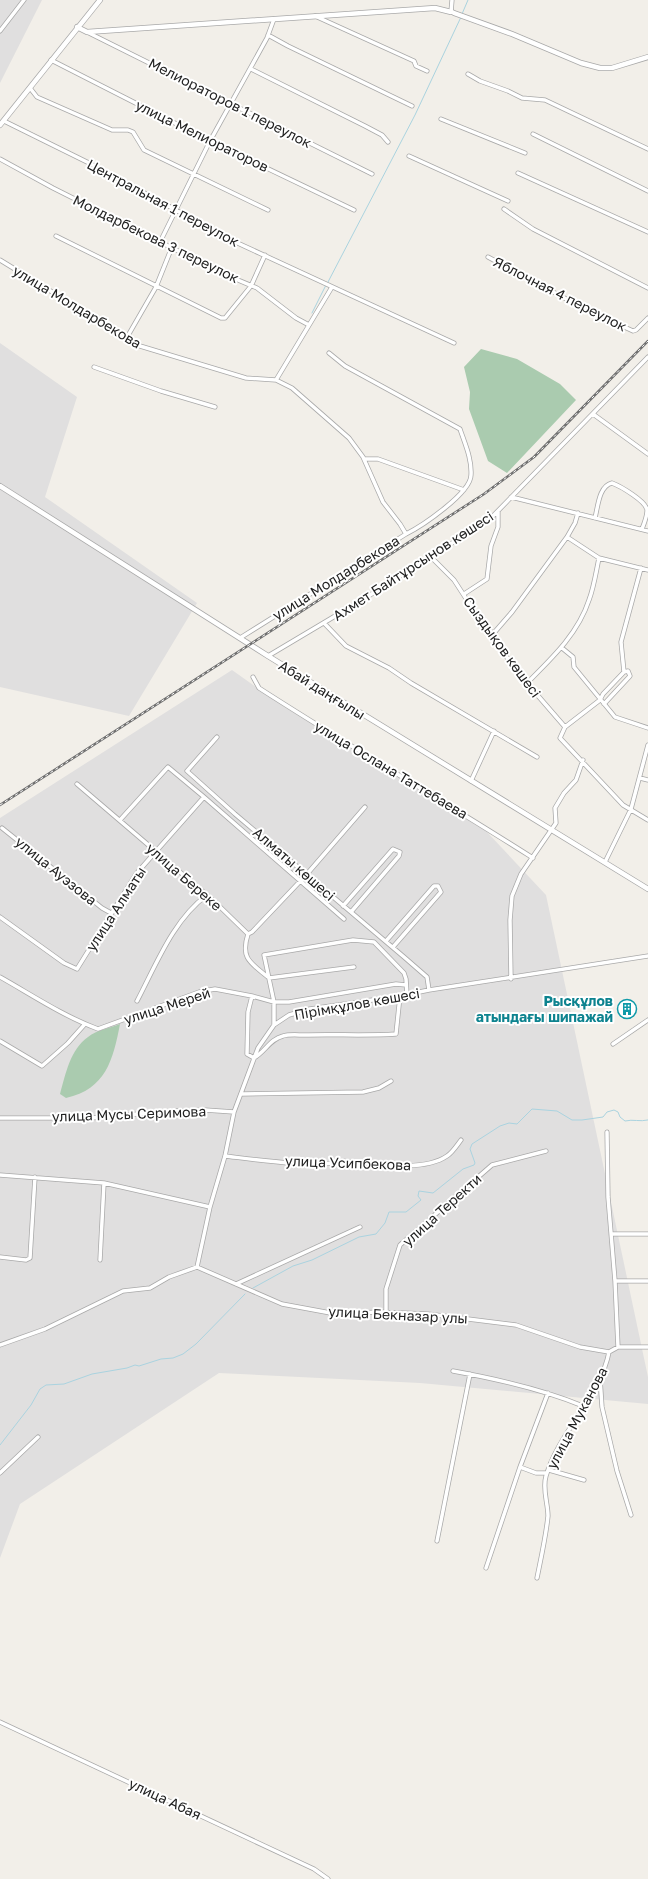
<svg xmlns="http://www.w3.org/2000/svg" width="648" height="1879" font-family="'Golos Text',sans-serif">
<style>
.residential{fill:#e0dfdf}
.cemetery{fill:#aacbaf}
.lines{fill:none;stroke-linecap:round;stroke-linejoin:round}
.stream{stroke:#aad3df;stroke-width:1}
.minor-casing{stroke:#a9a9a9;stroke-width:5}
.tertiary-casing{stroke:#a9a9a9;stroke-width:6}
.minor{stroke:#fff;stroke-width:3.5}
.tertiary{stroke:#fff;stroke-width:4.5}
.rail-casing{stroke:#707070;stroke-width:2.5}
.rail{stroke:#fff;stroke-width:1;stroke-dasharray:3;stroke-linecap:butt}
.labels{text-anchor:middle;stroke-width:4;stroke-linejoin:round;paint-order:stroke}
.street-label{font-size:14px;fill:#222;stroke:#fff}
.culture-label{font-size:14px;font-weight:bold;fill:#0d838f;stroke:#fff;text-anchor:end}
</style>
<rect width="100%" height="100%" fill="#f2efe9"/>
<!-- residential -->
<path class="residential" d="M0,0H42L0,83Z
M0,343L77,397L45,497L197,603L129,716L0,687Z
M232,670L283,706L486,831L546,895L648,1377V1404L420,1383L219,1373L20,1504L0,1558V818Z"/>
<!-- cemetery -->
<path class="cemetery" d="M481,349L517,359L560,384L576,400L507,473L488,461L469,409L470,392L464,367Z
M120,1024C113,1060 106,1089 66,1098L60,1094C66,1073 70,1050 88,1037C97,1030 110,1028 120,1024Z"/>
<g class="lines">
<!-- stream -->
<path class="stream" d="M462,14L468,0
M328,282L415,115L461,17
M312,313L326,285
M253,1288L293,1266L312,1260L359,1237L376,1234L385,1223L389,1212H406L421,1200L418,1196L419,1191L433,1193L463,1169L474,1165L475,1163L470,1149L472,1144L500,1126L509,1123L517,1124L532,1109L557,1111L572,1120H582L603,1117L607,1112L614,1110L618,1112L620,1117L625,1121C633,1119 640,1122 648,1120
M0,1445L31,1405L40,1389L46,1385L64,1384L92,1374L127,1368L135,1365L139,1366L161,1359L173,1358L183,1354L196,1344L245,1294"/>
<defs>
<path id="minor" d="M452,0L451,12H453
M315,16L414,61L416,66L427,71
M0,31L24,0
M87,32L372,174
M268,35L288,46L412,106
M51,60L210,141L354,210
M251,69L365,126L382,135L388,142
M468,74L480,81L508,91L522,98L545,100L648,149
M30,88L37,97L112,130H128L133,132L144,150L268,210
M441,119L525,153
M4,121L91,164L231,240L454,343
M533,134L648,191
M409,156L508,201
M0,159L53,188L226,275L257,288L296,318L309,325
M518,173L648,232
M504,209L533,229L648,288
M56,236L221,318H225L251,286L265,255
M160,242L210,141L267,38L274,19
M488,257L583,308L633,331L636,330L648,318
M0,260L140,346L246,378L276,380L292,388L349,438L363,457L383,502L400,524L406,534L240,638
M126,339L156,287L172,247
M329,353L345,366L460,429C465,444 472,459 471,475C471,493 422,526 406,534
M94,367L161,391L215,407
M276,380L332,287
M593,414L648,454
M364,459H378L464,490
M511,497L648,531
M595,518C598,506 599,486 612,483C620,486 648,502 647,511C647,516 644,524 642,529
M567,537L599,558L648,570
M431,557L454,580L476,614L493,634L494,640L520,675L565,727L560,738L623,805L648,820
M464,594L487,579L491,546L498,527V511
M324,623L346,646L389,668L411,683L537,757
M493,634L512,612L567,537L575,523L578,513
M562,648L573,657L574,667L615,717L648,728
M268,656L367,597L490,519L648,357
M624,672L621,642L641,568
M253,677L259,688C349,746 442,800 533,858
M527,683C551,659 578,634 589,600C594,587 596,572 599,558
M565,727L600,700L603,694L624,672L628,671L630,676L604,704
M217,737L187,771L235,814L404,957L427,977L429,990
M640,778L648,780
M471,781L494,731
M77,784L215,902L248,934
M120,820L168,767L204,797L344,919
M2,828L102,908L111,913
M605,862L631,809L648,745
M343,906L393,849L400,852L399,856L351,912
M0,917L64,963L77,969L136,874L204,797
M248,934L252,932L307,874L365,807
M248,934C240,959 251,963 269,978L354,967
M386,941L434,886H438L441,892L393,947
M0,977C32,995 63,1016 98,1029L199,992L215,989L252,996L274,1002H289L396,984L406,985
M511,979L510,920L512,896L521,874L556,823L555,808L564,793L576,780L583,760
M252,996L248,1012L247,1054L254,1058C265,1052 270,1039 283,1036C289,1034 298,1035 304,1035C335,1034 365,1036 396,1034L400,996
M137,1001C156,965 173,920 207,895
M274,1025V1002L264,955L353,940L374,942L404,973L406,979L407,995
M0,1041L42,1066L68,1043L85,1024
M613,1044L648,1020
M242,1094L363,1092L379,1088L391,1081
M0,1118H91L173,1111L205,1110L234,1112
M607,1132L608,1197L615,1281L618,1347
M225,1156C251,1159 320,1169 341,1161C371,1163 422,1173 447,1156C453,1152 457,1145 461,1140
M0,1175L104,1183L210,1207
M611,1234H648
M0,1257L26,1260L30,1258L35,1177
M100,1260L104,1183
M197,1267L210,1207L225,1156L234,1112L258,1048L274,1025L289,1015L310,1009L400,996L429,990L648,956
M197,1267L282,1304L336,1314L379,1312L428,1314L516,1325L580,1347L609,1352L618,1347H648
M615,1281H648
M236,1284L360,1227
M386,1312V1289L400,1245L492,1165L546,1151
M0,1345L45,1329L123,1291L150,1288L169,1277L197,1267
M453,1371C497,1379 542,1389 583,1406
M600,1378L602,1407L617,1471L631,1515
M520,1467L536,1473H547
M549,1470L584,1480
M0,1473L38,1437
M437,1541L470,1374
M486,1568L520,1467L548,1393
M537,1578C541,1558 546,1536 548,1516C548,1503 542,1489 546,1476C559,1432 601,1395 609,1352
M0,1722L314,1869L328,1879"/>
<path id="tertiary" d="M454,13L512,34L581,63L600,68H612L648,57
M77,27L87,32L435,8L451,12
M0,125L100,0
M0,486L268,656L648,889"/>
</defs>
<!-- minor casing -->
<use href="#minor" class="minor-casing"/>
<!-- tertiary casing -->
<use href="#tertiary" class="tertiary-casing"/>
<!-- minor -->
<use href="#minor" class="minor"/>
<!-- tertiary -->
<use href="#tertiary" class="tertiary"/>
<defs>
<path id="rail" d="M0,805L484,494L534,457L648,341"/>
</defs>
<!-- rail casing -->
<use href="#rail" class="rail-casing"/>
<!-- rail -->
<use href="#rail" class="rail"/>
</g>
<!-- icons -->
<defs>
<symbol id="building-ring" viewBox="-11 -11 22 22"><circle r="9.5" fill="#fff" stroke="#0f9aa8" stroke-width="1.5"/><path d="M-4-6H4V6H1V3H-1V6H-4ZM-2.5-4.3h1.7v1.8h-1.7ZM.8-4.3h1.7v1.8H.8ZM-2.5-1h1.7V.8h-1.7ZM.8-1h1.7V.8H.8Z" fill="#0f9aa8"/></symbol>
</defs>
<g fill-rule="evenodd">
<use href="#building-ring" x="616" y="998" width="22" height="22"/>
</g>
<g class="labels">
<!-- street labels -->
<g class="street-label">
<text transform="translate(230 103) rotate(27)" y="5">Мелиораторов 1 переулок</text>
<text transform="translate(202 136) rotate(26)" y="5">улица Мелиораторов</text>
<text transform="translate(163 203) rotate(28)" y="5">Центральная 1 переулок</text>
<text transform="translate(156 239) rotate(26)" y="5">Молдарбекова 3 переулок</text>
<text transform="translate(560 294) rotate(27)" y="5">Яблочная 4 переулок</text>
<text transform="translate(77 307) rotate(31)" y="5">улица Молдарбекова</text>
<text transform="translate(413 566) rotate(-33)" y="5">Ахмет Байтұрсынов көшесі</text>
<text transform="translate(336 578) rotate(-32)" y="5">улица Молдарбекова</text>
<text transform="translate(502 647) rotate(54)" y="5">Сыздықов көшесі</text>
<text transform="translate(322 690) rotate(32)" y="5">Абай даңғылы</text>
<text transform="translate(391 770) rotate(31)" y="5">улица Ослана Таттебаева</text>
<text transform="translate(294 864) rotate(41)" y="5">Алматы көшесі</text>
<text transform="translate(56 871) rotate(39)" y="5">улица Ауэзова</text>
<text transform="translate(184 877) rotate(41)" y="5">улица Береке</text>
<text transform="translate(116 909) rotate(-57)" y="5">улица Алматы</text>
<text transform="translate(357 1004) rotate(-10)" y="5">Пірімқұлов көшесі</text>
<text transform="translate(167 1006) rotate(-18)" y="5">улица Мерей</text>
<text transform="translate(129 1114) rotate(-2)" y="5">улица Мусы Серимова</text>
<text transform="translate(348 1163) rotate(2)" y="5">улица Усипбекова</text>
<text transform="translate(442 1210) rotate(-42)" y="5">улица Теректи</text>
<text transform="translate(398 1315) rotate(3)" y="5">улица Бекназар улы</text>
<text transform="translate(577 1418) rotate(-62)" y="5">улица Муканова</text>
<text transform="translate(165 1799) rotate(25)" y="5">улица Абая</text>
</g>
<!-- culture labels -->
<g class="culture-label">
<text x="613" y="1006">Рысқұлов<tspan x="613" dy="16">атындағы шипажай</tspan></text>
</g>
</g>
</svg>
